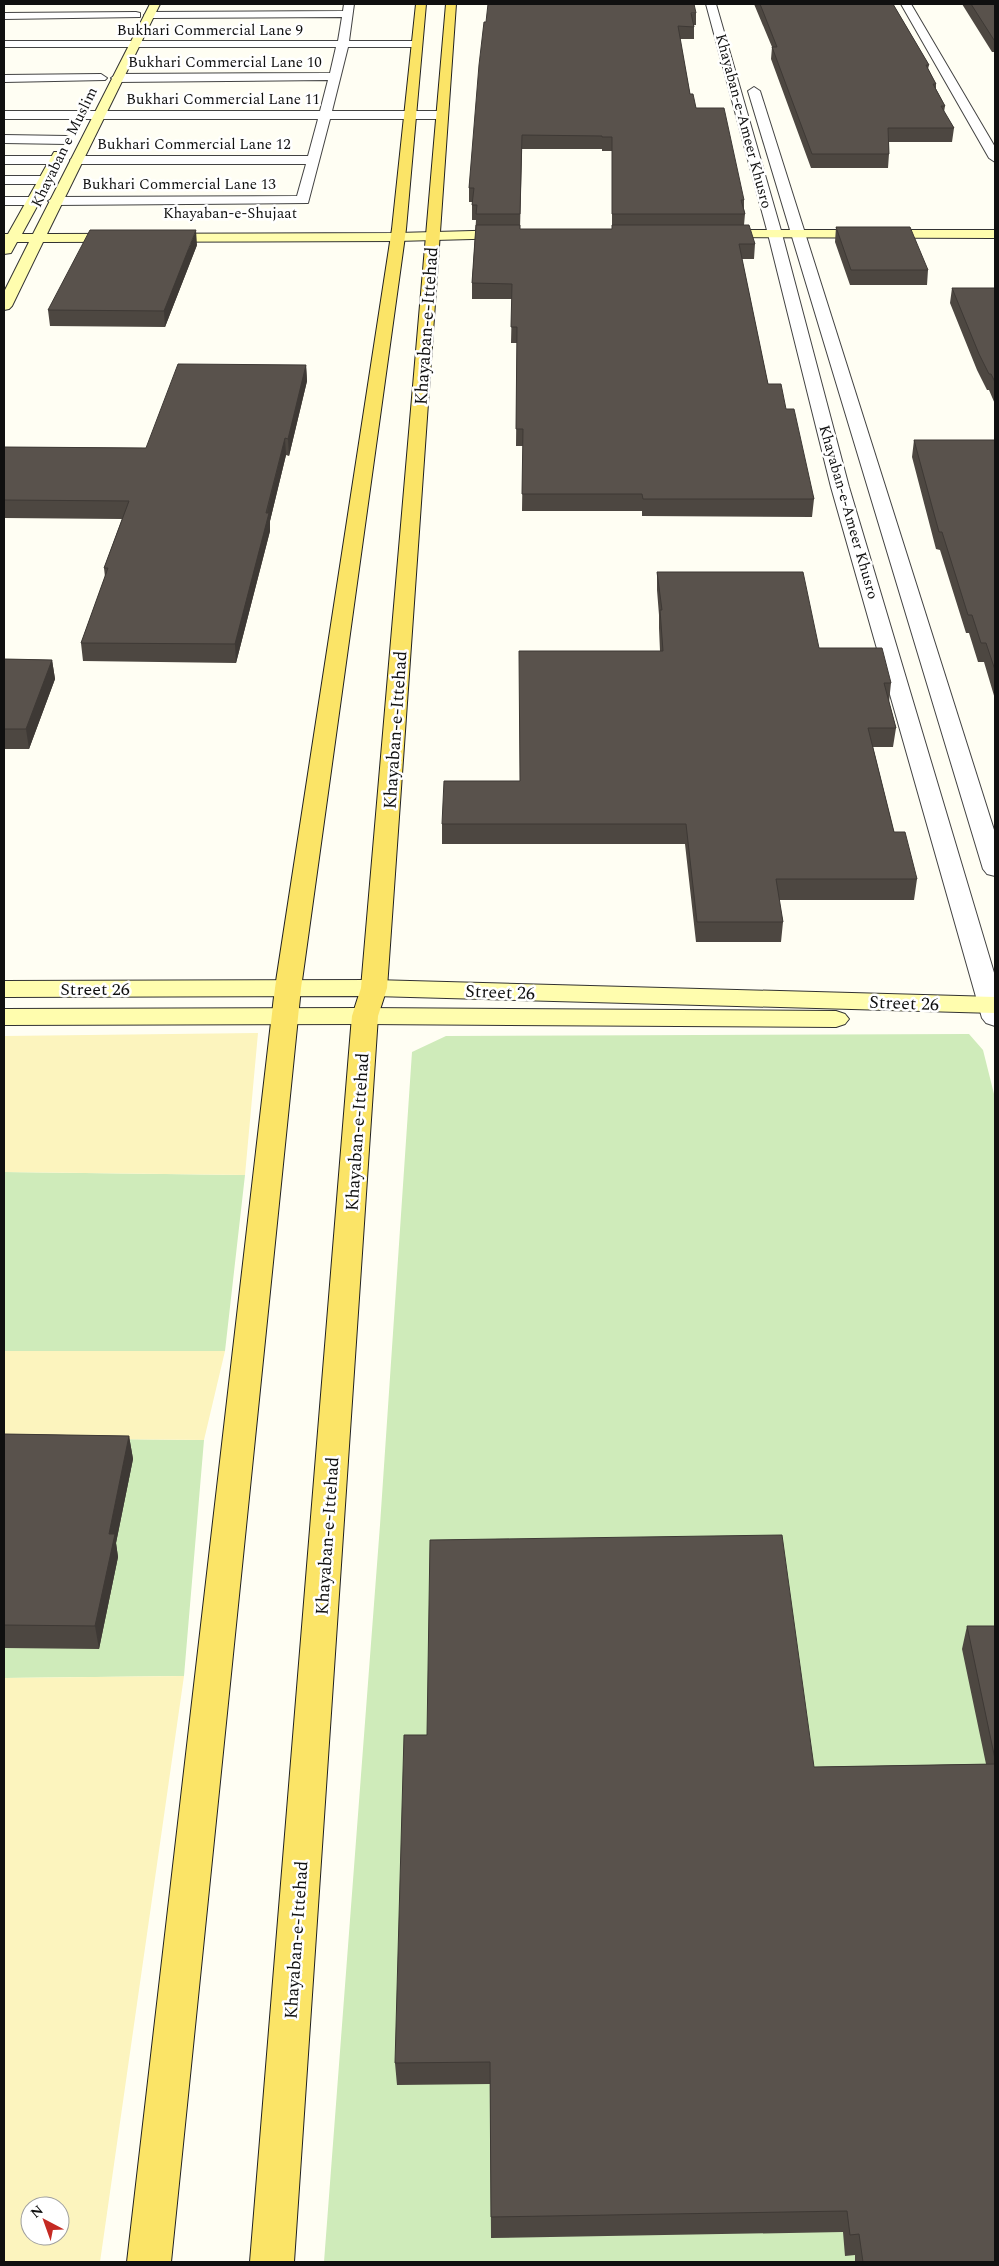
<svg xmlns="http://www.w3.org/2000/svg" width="999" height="2266" font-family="Spectral,serif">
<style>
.green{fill:#cfebba}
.sand{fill:#fcf4be;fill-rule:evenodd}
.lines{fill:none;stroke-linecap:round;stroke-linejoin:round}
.street-casing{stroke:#434343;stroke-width:2}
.secondary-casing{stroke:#323232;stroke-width:2}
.primary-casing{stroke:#212121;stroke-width:2}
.street{fill:#fff;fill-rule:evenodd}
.secondary{fill:#fffdae;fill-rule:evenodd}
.primary{fill:#fbe467;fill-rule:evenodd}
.wall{fill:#4d4741;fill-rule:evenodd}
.shaded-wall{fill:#3e3935}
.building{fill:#59524c;stroke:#3e3935}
.labels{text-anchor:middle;stroke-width:5;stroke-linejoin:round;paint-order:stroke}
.far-street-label{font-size:15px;fill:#101010;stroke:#fff}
.street-label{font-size:18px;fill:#101010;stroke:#fff}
</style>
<rect width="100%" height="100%" fill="#fffef3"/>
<!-- green -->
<path class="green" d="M969,1034L983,1050L995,1098V2262H324L380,1525L412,1052L446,1036Z
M4,1172L245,1175L225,1351H4Z
M4,1438L204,1440L184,1676L4,1678Z"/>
<!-- sand -->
<path class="sand" d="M258,1033L245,1175L4,1172V1036Z
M4,1351H225L204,1440L4,1438Z
M184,1676L100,2262H4V1678ZM30,2206H60V2236H30Z"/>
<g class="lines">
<defs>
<path id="street" d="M344,4H354L349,41H416L422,44L416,47H348L332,111H442L448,115L442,119H330L308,203L55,205L48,201L55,197L297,196L306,164H76L70,160L76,156H308L318,119H4V111H320L328,80L117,82L111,78L117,74L330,73L336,47H4V41H338L342,17L149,18L144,15L149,12L343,11Z
M706,4H716L782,234L849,487L995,976V1026L986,1023L982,1018L831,487L768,234Z
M901,4H911L995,147V162L989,158Z
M136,12L140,13V17L4,19V13Z
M101,74L107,78L105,80L4,82V75Z
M754,87L760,91L995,833V876L987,874L983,869L748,91Z
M4,135L67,136L73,140L67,144L4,143Z
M4,156H56L62,160L56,164H4Z
M4,176H44L51,180L44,184H4Z
M4,197H33L40,201L33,205H4Z"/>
<path id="secondary" d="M150,4H160L47,234L397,233L511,230L518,234L511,238L397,241L43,242L12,306L9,309L4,310V292L29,242H17L11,253L4,254V234H8L54,152H64L65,155L22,234H33Z
M714,230H995V238L709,237L707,234Z
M374,980L995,997V1013L374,996L4,997V981Z
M365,1008L836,1011L845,1014L849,1019L845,1024L836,1027L365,1024L4,1025V1009Z"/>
<path id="primary" d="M416,4H426L406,229L301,988L171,2262H127L275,988L392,229Z
M446,4H456L387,988L378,1016L294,2262H250L352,1016L361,988Z"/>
</defs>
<!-- street casing -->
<use href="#street" class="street-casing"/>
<!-- secondary casing -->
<use href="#secondary" class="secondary-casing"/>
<!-- primary casing -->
<use href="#primary" class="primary-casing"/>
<!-- street -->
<use href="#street" class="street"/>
<!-- secondary -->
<use href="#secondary" class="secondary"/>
<!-- primary -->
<use href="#primary" class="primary"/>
</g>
<!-- wall -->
<path class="wall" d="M754,4H893L929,65L928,69L936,84V89L945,106L944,112L954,128L952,142H889V154L888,168H811L771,59L772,47Z
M962,4H995V52H992Z
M696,13V25H694V39H680L690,94L696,108L744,200V209L745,214L744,225L755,244L754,259H742L768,384L786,409L814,499L812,517L642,516V511H522L523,446H516L517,343H511L512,299H472V283L476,220H472V202H469V188L486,22ZM522,149H602V151H612V229H520Z
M836,227L928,270L927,285H850L835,242Z
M197,245L165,327L50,326L48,310Z
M952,288H995V404L989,390H987L977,370L950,303Z
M306,365L307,381L289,456L286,455L270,521V531L236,663L83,661L81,643L105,577L104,568L122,519L4,518V447L146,448Z
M914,440H995V699L984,662H978L969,633H966L940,550L936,549L912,457Z
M657,572L819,648L891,683L889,702L896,728L893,747H873L894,832L917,879L914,900H779L783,922L781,942H696L685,844H442V824L520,781L660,651L659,628V615L657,590Z
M4,659L52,660L55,679L29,749H4Z
M4,1434L129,1436L133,1459L116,1543L118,1557L99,1649L4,1648Z
M967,1626H995V2262H855V2255L845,2256L843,2232L491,2238L490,2084L397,2085L395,2063L814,1767L986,1764L962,1649Z"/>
<!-- shaded-wall -->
<path class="shaded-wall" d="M196,230L197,245L165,327L164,311Z
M306,365L307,381L289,456L288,439Z
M285,438L286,455L270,521V531L236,663L235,644Z
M52,660L55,679L29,749L26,729Z
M129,1436L133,1459L116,1543L118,1557L99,1649L95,1626L109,1534Z"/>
<!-- building -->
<path class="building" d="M488,4H694L696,13H691L694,27L678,26L690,94H693L696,108H724L744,200H741L745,214H612V137H602V136L522,135L520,214H476L477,205H472L474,188H469L479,65L484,22H486Z
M760,4H893L929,65H926L936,84H933L945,106H941L954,128H888L889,154H812L772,47H777Z
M971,4H995V40H994Z
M476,225H520V229H612V225H749L755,244H739L768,384H781L786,409H794L814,499H643L642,494H522L523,429H516L517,327H511L512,284L472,283Z
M836,227H910L928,270H851Z
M90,230H196L164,311L48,310Z
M952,288H995V382L991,374H989L979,354Z
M178,364L306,365L288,439L285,438L266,513H269L235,644L81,643L108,568H104L129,501L4,500V447L146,448Z
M914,440H995V670L986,643H981L972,615H968L942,532H939Z
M657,572H803L819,648H882L891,683H884L896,728H868L894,832H905L917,879H776L783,922H697L686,824H442L444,781H520L519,651H663L660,610H662Z
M4,659L52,660L26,729H4Z
M4,1434L129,1436L109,1534H115L95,1626L4,1625Z
M782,1535L814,1767L995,1764V2262H863L859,2234L850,2235L847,2211L491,2217L490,2062L395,2063L404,1735H427L430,1540Z
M967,1626H995V1759Z"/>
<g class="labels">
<!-- far-street labels -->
<g class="far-street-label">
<text x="210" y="35">Bukhari Commercial Lane 9</text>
<text x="225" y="67">Bukhari Commercial Lane 10</text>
<text x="223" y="104">Bukhari Commercial Lane 11</text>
<text transform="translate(744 121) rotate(75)" y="5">Khayaban-e-Ameer Khusro</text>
<text x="194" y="149">Bukhari Commercial Lane 12</text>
<text transform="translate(64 147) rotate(-64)" y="5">Khayaban e Muslim</text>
<text x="179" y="189">Bukhari Commercial Lane 13</text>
<text x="230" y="218">Khayaban-e-Shujaat</text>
<text transform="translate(849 512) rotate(74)" y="5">Khayaban-e-Ameer Khusro</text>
</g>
<!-- street labels -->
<g class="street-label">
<text transform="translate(426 326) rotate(-86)" y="6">Khayaban-e-Ittehad</text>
<text transform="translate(395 730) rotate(-86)" y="6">Khayaban-e-Ittehad</text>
<text x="95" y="995">Street 26</text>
<text transform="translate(500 992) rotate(2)" y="6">Street 26</text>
<text transform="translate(904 1003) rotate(2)" y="6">Street 26</text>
<text transform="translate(357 1132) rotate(-86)" y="6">Khayaban-e-Ittehad</text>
<text transform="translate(327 1536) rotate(-86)" y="6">Khayaban-e-Ittehad</text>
<text transform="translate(296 1940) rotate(-86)" y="6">Khayaban-e-Ittehad</text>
</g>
</g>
<!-- border -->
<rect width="999" height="2266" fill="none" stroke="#101010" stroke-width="10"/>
<!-- north arrow -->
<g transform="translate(45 2221) rotate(319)"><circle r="24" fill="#ffffff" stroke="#9f9f9f"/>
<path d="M0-4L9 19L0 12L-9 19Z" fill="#c52a23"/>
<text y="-8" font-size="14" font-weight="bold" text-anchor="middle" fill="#101010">N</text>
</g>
</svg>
